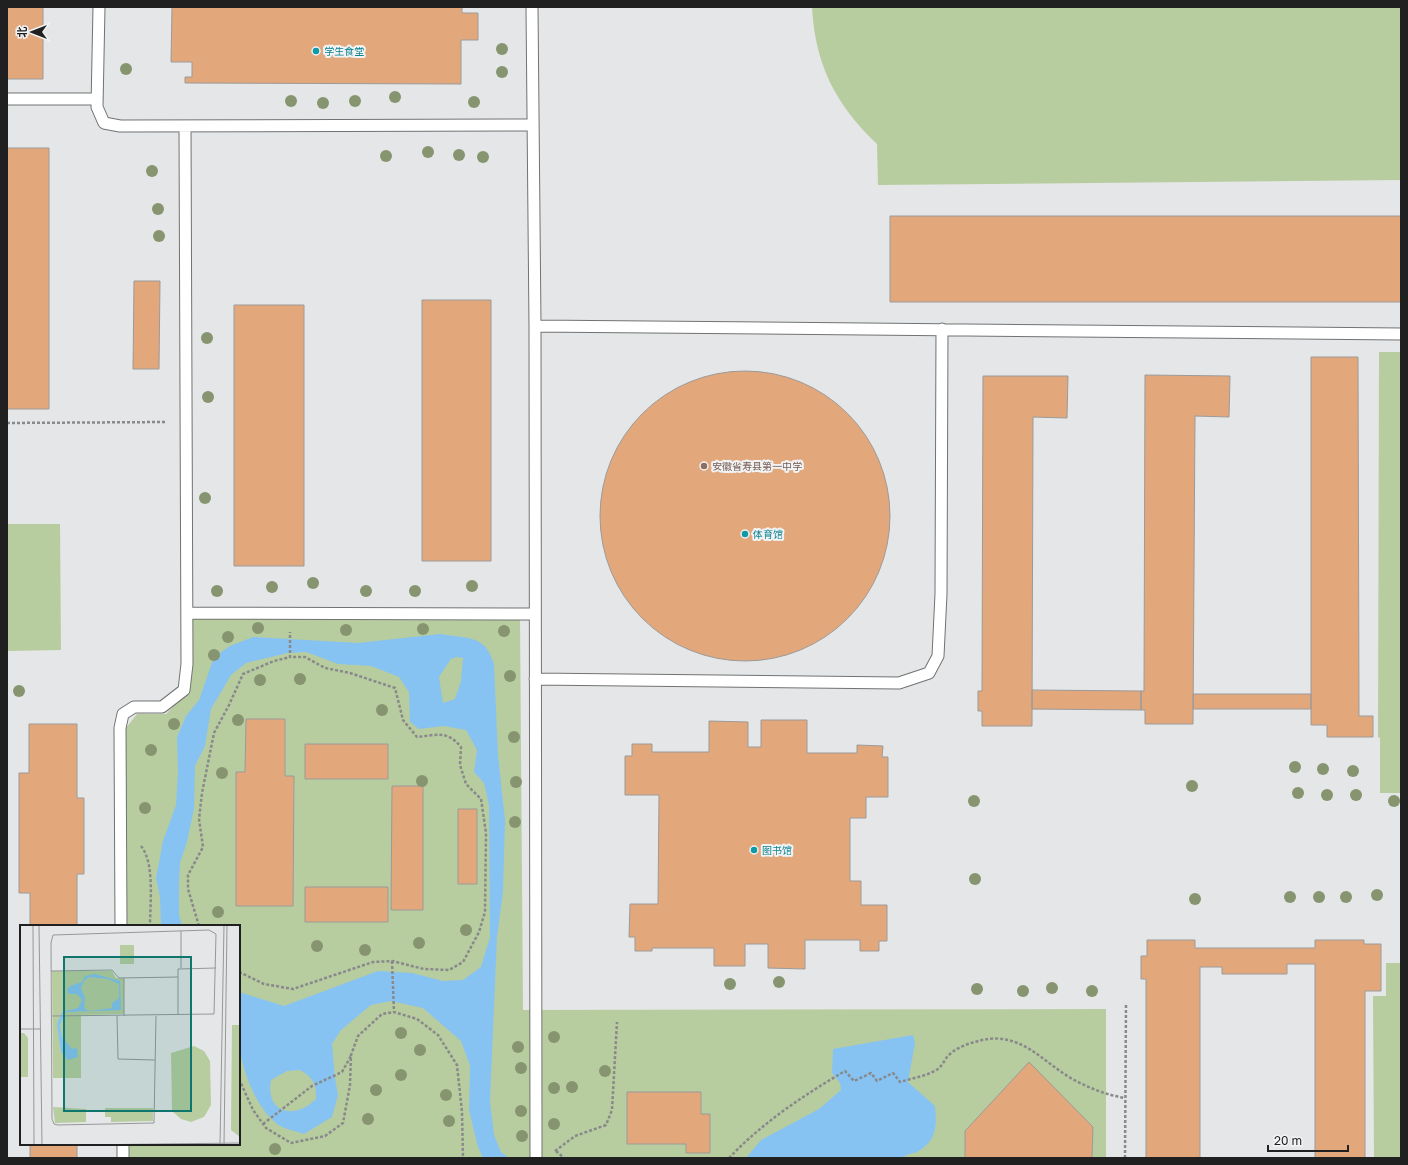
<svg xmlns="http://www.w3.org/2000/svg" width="1408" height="1165" font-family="'Golos Text','Noto Sans SC',sans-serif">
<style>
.green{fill:#b8cd9f}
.water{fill:#86c3f2;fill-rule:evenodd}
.building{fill:#e3a77c;stroke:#9c9a99}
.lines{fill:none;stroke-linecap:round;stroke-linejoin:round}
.service-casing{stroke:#717273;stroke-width:13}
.path{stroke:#88898a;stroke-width:2.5;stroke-dasharray:3 2;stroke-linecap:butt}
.service{stroke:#fff;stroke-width:11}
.tree{fill:#86956f}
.culture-dot{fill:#0f9aa8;stroke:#f1f3f4;stroke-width:1.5}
.education-dot{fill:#8d6e63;stroke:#f1f3f4;stroke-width:1.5}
.labels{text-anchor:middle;stroke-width:4;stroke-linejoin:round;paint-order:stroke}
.culture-label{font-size:10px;fill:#0d838f;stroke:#f1f3f4;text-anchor:start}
.education-label{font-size:10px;fill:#785e54;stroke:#f1f3f4;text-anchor:start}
.inset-road{fill:none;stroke:#969798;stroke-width:1}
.view{fill:#0f766e;fill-opacity:0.15;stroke:#0f766e;stroke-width:2}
.inset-edge{fill:none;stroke:#202021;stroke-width:2}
</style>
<rect width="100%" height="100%" fill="#e4e6e7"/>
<!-- green -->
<path class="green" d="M812,7H1401V180L878,185L877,144C835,104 815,64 812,7Z
M1379,352H1401V793H1380V738L1378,737Z
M7,524H60L61,650L7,651Z
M193,617L520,620L523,1010L1106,1009V1158H127V1144H239V926H126L125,729L137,714H166L190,689Z
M1386,963H1401V1158H1374L1373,996H1386Z"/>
<!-- water -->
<path class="water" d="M440,634C468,639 485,634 494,664L498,755L505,820L503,892L497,937L490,1101L494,1135L501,1152L509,1158H483L478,1147L469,1110L470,1066L461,1041L423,1008L391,1001L371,1005L341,1030L332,1044L335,1078L338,1095L332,1117L304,1134C296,1131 282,1129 276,1123C255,1106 242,1070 239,1044C237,1027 239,1009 239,992L284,1006L378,971L412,973L443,981L463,980L481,967L490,937L489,805L484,783L474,772L477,750L466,730L444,726L419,729L410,722L409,692L399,677L371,666L338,664L306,652L288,653L246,663L231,675L211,709L205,746L195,766L194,809L187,842L180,863L179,883V915L182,926H161L160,897L156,878L163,841L176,805L178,771L177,737L186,716L199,700L214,657L230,646L253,637L358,643ZM457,657L463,658L461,681L455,699L443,703L439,677L451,659ZM300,1070C313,1077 317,1085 316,1099C295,1120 265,1114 271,1080L287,1071Z
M913,1035L915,1043L908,1082L935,1106C937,1125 937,1141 917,1152C912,1154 907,1153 903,1158H746L761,1140L819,1109L841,1090L840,1083L832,1073L833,1049Z"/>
<!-- building -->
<path class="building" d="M7,7H43V79H7Z
M172,7H462V13H478V40H461V84L185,83V77H192V62H171Z
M7,148H49V409H7Z
M890,216H1401V302H890Z
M134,281H160L159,369H133Z
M422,300H491V561H422Z
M234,305H304V566H234Z
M1311,357H1358L1359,716H1373V737H1327V725H1311Z
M600 516a145 145 0 1 1 290 0a145 145 0 1 1-290 0Z
M1145,375L1230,376L1229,417L1195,416L1193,724H1145V710H1141V691H1144Z
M983,376H1068L1067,418L1033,417L1032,726H982V711H978V691H982Z
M1032,690L1141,691V710L1032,709Z
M1193,694H1311V709H1193Z
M246,719H285V776H294L293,906H236V772H245Z
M761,720H807V753H857V745L883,746L882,757H888V797H866V818H850V881H861V905H887V941H879V951H860V940H805V969L768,968V944H745V966H714V948H652V951H635V937H629L630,904H658L659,795H625V756H632V744H652V752H709V721L748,722V747H761Z
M29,724H77V798H84V874H77V926H30V893H19V773H29Z
M305,744H388V779H305Z
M392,786H423V910H391Z
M458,809H477V884H458Z
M305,887H388V922H305Z
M1147,940H1195V948H1315V940H1364V944H1381V991H1365V1158H1315V964H1287V974H1222V967H1200V1158H1146V979H1141V956H1147Z
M1029,1062L1093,1127L1092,1158H965V1131Z
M627,1092H701V1114H710V1153H686V1144H627Z
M30,1144H77V1158H30Z"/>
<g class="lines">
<defs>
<path id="service" d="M99,7L97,107L104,123L120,126L533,125
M532,7L535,326L536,1158
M7,99H97
M535,326L1401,334
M187,613L535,614
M535,679L899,683L929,673L938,656L941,594L942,329
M121,926L120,728L123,714L134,707H162L184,690L187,664L185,126
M123,1144V1158"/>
</defs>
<!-- service casing -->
<use href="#service" class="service-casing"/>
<!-- path -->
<path class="path" d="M7,423L166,422
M141,846C155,863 150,904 150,926
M199,926L188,889V875L203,847L199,819L202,793L214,733L229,705L243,674L274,661L290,657
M392,961L394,1012
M239,972L264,984L293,989L373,962L392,961L424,969L449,970L463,962L479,932L485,912L486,833L481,799L466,784L460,765L461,747C447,730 437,735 417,737L403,720L395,688L350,673L325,668L305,657H290V632
M239,1079L253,1110L266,1128L291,1143L325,1136L343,1123L350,1085L351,1055L358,1036L382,1014L394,1012L417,1019L438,1035L457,1065L462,1112L463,1158
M263,1124L312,1086L342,1072L351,1056
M555,1151L575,1136L606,1125L612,1110L617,1022
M556,1151L564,1158
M729,1158C762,1123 804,1095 845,1071L854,1081L871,1073L877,1081L893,1073L900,1082C913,1078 927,1076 938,1069C942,1066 944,1061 947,1057C956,1047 970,1043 982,1040C1020,1032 1040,1059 1069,1077C1086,1087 1106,1095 1125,1098
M1125,1158L1126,1004"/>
<!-- service -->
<use href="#service" class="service"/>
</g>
<!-- trees -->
<g class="tree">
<circle cx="502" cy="49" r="6"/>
<circle cx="126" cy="69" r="6"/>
<circle cx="502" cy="72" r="6"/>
<circle cx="395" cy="97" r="6"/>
<circle cx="291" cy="101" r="6"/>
<circle cx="355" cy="101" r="6"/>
<circle cx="474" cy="102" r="6"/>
<circle cx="323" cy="103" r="6"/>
<circle cx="428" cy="152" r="6"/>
<circle cx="459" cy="155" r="6"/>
<circle cx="386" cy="156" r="6"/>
<circle cx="483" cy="157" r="6"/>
<circle cx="152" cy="171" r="6"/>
<circle cx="158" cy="209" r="6"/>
<circle cx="159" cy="236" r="6"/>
<circle cx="207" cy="338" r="6"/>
<circle cx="208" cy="397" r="6"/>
<circle cx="205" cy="498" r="6"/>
<circle cx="313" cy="583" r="6"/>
<circle cx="472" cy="586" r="6"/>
<circle cx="272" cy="587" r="6"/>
<circle cx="217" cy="591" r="6"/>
<circle cx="366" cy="591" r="6"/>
<circle cx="415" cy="591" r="6"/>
<circle cx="258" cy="628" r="6"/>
<circle cx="423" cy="629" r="6"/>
<circle cx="346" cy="630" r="6"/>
<circle cx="504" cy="631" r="6"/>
<circle cx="228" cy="637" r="6"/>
<circle cx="214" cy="655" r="6"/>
<circle cx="510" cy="676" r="6"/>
<circle cx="300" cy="679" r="6"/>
<circle cx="260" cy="680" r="6"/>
<circle cx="19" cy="691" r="6"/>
<circle cx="382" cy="710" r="6"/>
<circle cx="238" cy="720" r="6"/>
<circle cx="174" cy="724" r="6"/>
<circle cx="514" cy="737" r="6"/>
<circle cx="151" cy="750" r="6"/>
<circle cx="1295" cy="767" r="6"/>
<circle cx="1323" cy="769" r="6"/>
<circle cx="1353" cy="771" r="6"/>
<circle cx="222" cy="773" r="6"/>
<circle cx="422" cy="781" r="6"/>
<circle cx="516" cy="782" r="6"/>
<circle cx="1192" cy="786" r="6"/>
<circle cx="1298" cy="793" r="6"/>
<circle cx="1327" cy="795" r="6"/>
<circle cx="1356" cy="795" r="6"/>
<circle cx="974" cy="801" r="6"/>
<circle cx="1394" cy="801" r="6"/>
<circle cx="145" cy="808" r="6"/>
<circle cx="515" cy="822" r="6"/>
<circle cx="975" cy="879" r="6"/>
<circle cx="1377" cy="895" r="6"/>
<circle cx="1290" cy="897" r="6"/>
<circle cx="1319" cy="897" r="6"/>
<circle cx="1346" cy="897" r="6"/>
<circle cx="1195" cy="899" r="6"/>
<circle cx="218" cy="912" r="6"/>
<circle cx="466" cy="930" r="6"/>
<circle cx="419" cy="943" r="6"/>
<circle cx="317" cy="946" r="6"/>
<circle cx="365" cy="950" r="6"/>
<circle cx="779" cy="982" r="6"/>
<circle cx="730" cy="984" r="6"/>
<circle cx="1052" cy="988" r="6"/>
<circle cx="977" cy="989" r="6"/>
<circle cx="1023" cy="991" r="6"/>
<circle cx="1092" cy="991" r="6"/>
<circle cx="401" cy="1033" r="6"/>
<circle cx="554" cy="1037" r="6"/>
<circle cx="518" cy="1047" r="6"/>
<circle cx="420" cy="1050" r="6"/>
<circle cx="521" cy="1068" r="6"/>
<circle cx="605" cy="1071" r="6"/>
<circle cx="401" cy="1075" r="6"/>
<circle cx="572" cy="1087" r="6"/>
<circle cx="554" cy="1088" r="6"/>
<circle cx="376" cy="1090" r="6"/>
<circle cx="446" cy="1095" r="6"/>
<circle cx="521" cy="1111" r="6"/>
<circle cx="368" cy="1119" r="6"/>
<circle cx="449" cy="1121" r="6"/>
<circle cx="554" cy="1124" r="6"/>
<circle cx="522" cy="1136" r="6"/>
<circle cx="275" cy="1149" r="6"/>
</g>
<!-- markers -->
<g class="culture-dot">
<circle cx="316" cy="51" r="4"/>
<circle cx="745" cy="534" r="4"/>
<circle cx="754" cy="850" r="4"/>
</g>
<circle class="education-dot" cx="704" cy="466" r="4"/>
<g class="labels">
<!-- culture labels -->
<g class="culture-label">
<text x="324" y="55">学生食堂</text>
<text x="753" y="538">体育馆</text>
<text x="762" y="854">图书馆</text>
</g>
<!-- education labels -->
<g class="education-label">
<text x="712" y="470">安徽省寿县第一中学</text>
</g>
</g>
<!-- overview -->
<g transform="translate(20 925)">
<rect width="220" height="220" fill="#e4e6e7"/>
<path d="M100,20H114V39H100ZM32,46H92L96,53H104V89L61,90V153H33ZM212,100H220V212L211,205ZM0,108H4L8,113V152H0ZM174,121L184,126L190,136L191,180L184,192L171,197L161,194L152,186L151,128ZM33,182L66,184V197L35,198ZM85,183H133V196L91,197V192H85Z" fill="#b8cd9f"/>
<path d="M75,49L100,56L101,85L45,87L40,101L42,112L52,124L57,123L58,132L48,135L41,127L37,99L42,87L58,83L62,75L57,69H49L47,65L50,61L62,57L65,51ZM69,52L88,54L99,59V73L92,78V83L69,86L64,83L65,73L61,63L64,56Z" fill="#86c3f2" fill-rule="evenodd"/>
<path class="inset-road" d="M13,0L14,220M19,0L22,220M161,6V43M31,46L92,45L99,53L158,52M158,90V44L196,43M32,91L194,89L196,9L189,5L33,10L31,18L32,194L34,199L38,200L134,198L136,91M97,91L98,134L135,135M104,91V53M0,104H20M57,220L220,218M200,220L204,0M204,220L207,0"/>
<path class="view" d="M44,32H171V186H44Z"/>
<rect width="220" height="220" class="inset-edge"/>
</g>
<!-- border -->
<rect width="1408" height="1165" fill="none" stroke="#202021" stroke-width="16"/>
<!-- north arrow -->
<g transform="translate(32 32) rotate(270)" stroke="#f1f3f4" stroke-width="3" paint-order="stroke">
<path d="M0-3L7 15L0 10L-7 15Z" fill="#202021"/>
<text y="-6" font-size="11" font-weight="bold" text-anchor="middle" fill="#202021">北</text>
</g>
<!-- scale -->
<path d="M1268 1145v6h80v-6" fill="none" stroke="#202021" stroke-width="2"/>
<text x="1274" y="1145" font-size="12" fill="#202021" stroke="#f1f3f4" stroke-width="3" paint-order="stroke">20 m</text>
</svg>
